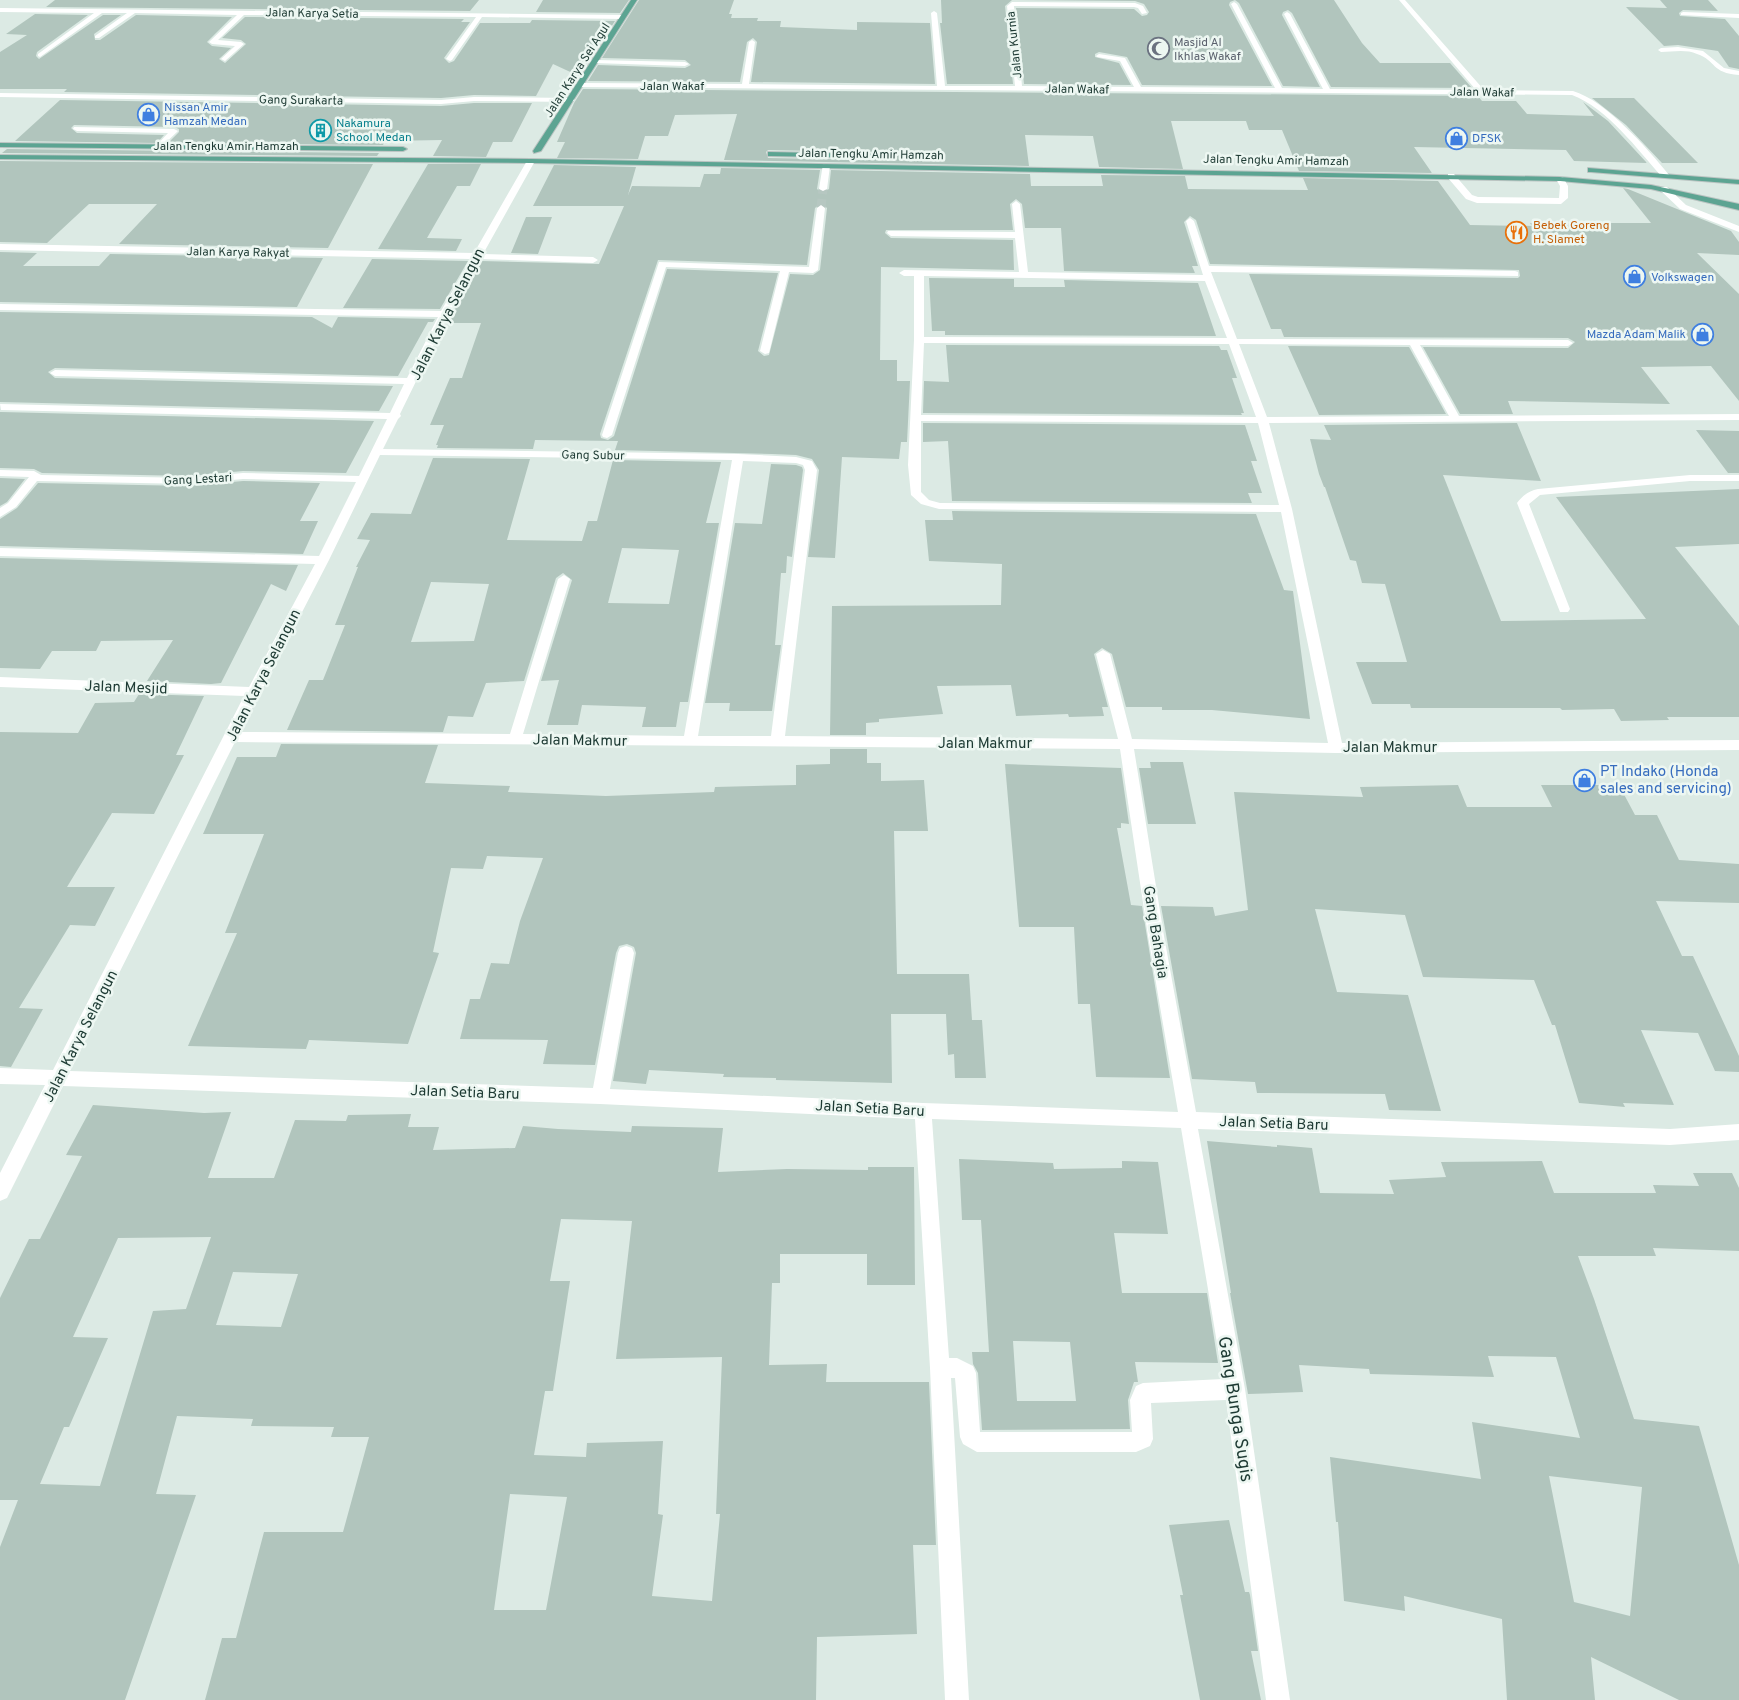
<svg xmlns="http://www.w3.org/2000/svg" width="1739" height="1700" font-family="Overpass,sans-serif">
<style>
.building{fill:#b1c5bd;fill-rule:evenodd}
.lines{fill:none;stroke-linecap:round;stroke-linejoin:round}
.minor-tunnel{stroke:#b6c7c1;stroke-width:9;stroke-dasharray:9 5;stroke-linecap:butt}
.major-casing{stroke:#bbc4c2;stroke-width:2}
.minor{fill:#fff;fill-rule:evenodd}
.major{fill:#5ca492;fill-rule:evenodd}
.labels{text-anchor:middle;stroke-width:5;stroke-linejoin:round;paint-order:stroke}
.far-street-label{font-size:12px;fill:#1d3a33;stroke:#edf7f2}
.far-worship-label{font-size:12px;fill:#5b616d;stroke:#edf7f2;text-anchor:start}
.far-shop-label{font-size:12px;fill:#366cbe;stroke:#edf7f2;text-anchor:start}
.far-culture-label{font-size:12px;fill:#0d838f;stroke:#edf7f2;text-anchor:start}
.far-food-label{font-size:12px;fill:#c56008;stroke:#edf7f2;text-anchor:start}
.street-label{font-size:15px;fill:#1d3a33;stroke:#edf7f2}
.shop-label{font-size:15px;fill:#366cbe;stroke:#edf7f2;text-anchor:start}
.near-street-label{font-size:18px;fill:#1d3a33;stroke:#edf7f2}
</style>
<rect width="100%" height="100%" fill="#dceae4"/>
<!-- building -->
<path class="building" d="M55,0H479L470,11L46,7Z
M543,0H629L620,13L536,12Z
M639,0H734L729,14H732L731,18H758L757,21H781L780,27L857,30V22L930,23L935,84L751,82L757,42L753,38L747,42L740,82L588,81L598,65L685,68L691,65L685,60L602,58Z
M941,0H1334L1362,43L1380,63H1450L1472,88L1331,87L1292,13L1288,10L1283,12L1282,15L1320,87L1283,86L1239,3L1235,0L1230,2L1229,5L1272,86L1142,85L1127,57L1099,52L1095,54V57L1119,63L1131,85L1024,84L1016,8L1134,9L1142,16L1147,15L1149,12L1144,4L1135,1L1012,0L1005,6L1013,84H947L940,23H942Z
M1660,0H1708L1718,11L1683,10L1679,13L1680,16L1725,19L1739,36V69L1729,67L1718,51L1678,45L1664,46L1626,7L1667,8Z
M35,14L88,15L37,52L36,56L39,59L103,15H121L94,34L95,40H100L136,15L232,17L207,42L212,46L231,48L219,59L225,63L246,44L241,40L222,38L245,17L464,19L461,22H470L444,58L449,63L454,61L480,23H530L532,20L615,21L579,76L553,64L536,96L474,95L441,98L64,92L67,89H0V52L27,35L6,34Z
M583,89L1478,96L1482,101H1516L1527,114L1594,116L1583,102L1608,121L1647,163L1574,161L1566,150L1414,147L1432,173L1299,171L1282,130H1249L1246,121H1171L1183,169L1099,167L1093,136L1025,135L1029,166L724,160L737,114L675,115L668,136H645L638,159L557,158L565,142H557L574,103ZM768,150L871,152L877,157L871,160L768,158L766,152Z
M1592,98H1634L1698,163H1662L1626,125Z
M60,100L441,106L474,103H532L512,142H493L486,157L433,156L442,140L385,141L383,145L168,143L179,132V129L174,127L74,125L71,128L77,133L164,135L157,143L15,141Z
M7,149L379,153L377,156L2,153Z
M0,161L373,164L328,248L119,244L157,204H89L47,243L0,242Z
M428,164H481L470,186H457L427,238L462,239L456,251L378,249Z
M554,165L636,167L628,195L632,186L700,187L704,174H720L721,168L820,170L817,189L822,193L829,189L831,170L1030,174L1031,186H1103L1101,175L1185,176L1188,189L1308,190L1303,178L1438,181L1470,225L1532,226L1530,223H1651L1623,188L1628,189L1731,231L1739,242V255L1697,253L1739,294V401L1711,366L1641,367L1670,404L1508,401L1513,414H1460L1423,347L1568,348L1575,342L1568,338L1284,337L1281,329H1271L1249,274L1518,278L1520,276L1519,270L1210,264L1196,220L1190,216L1184,222L1198,266H1192L1195,273L1064,271L1061,228H1025L1022,204L1016,199L1010,204L1013,230H886L885,233L891,238L1013,240L1014,270L881,267L880,360H897V381H910L907,442H901L899,459L842,457L835,558L808,557L819,470L812,459L796,455L772,454L615,450L618,441L535,440L533,449L437,448L438,445H436L444,425H430L450,378H462L481,323H447L481,261L599,264L624,206H533ZM821,203L827,208L820,270L813,275L790,274L769,355L764,356L758,351L778,273L667,269L614,436L608,440L601,438L600,434L658,260L807,265L815,208Z
M526,217H552L538,254L511,253Z
M0,252L37,253L23,266H99L110,254L323,258L297,307L0,302Z
M372,259L468,261L440,309L343,308Z
M929,278L1014,279V287H1065L1064,280L1198,283L1216,336L945,335V331H932Z
M0,312L312,317L332,328L338,317L435,319L433,322H428L398,376L55,368L48,372L55,378L393,386L379,411L0,402Z
M946,345L1219,346L1221,350H1227L1237,378H1232L1244,413H1241L1242,415L923,413L924,381L949,382Z
M1288,346L1409,347L1446,414L1319,415Z
M0,412H1L374,421L346,473L243,471L189,476L42,473L34,469L0,468Z
M923,423L1245,425L1257,461H1251L1262,493H1248L1252,503L952,501L948,441L923,442Z
M1517,423L1541,481L1443,475L1501,621L1646,619L1556,497L1739,489V544L1675,547L1739,626V717H1667L1669,720L1621,721L1614,709L1562,710L1560,708H1411L1410,704H1372L1356,662H1407L1385,584L1362,583L1356,561L1350,560L1325,487H1324L1319,474L1310,439L1331,440L1324,425Z
M1696,430L1739,431V473H1728Z
M433,458L530,459L507,540L582,541L588,521H597L613,460L721,462L706,523H719L688,702H680L676,727H642L646,707L582,705L578,725H547L559,680L541,681L572,580L563,573L556,578L524,681L486,683L473,717L448,716L443,732L287,730L309,680H323L345,625H335L358,567H356L370,540L357,539L371,513L411,514ZM622,548L679,550L669,604L608,603ZM431,582L489,584L474,641L411,642Z
M771,464L796,465L802,467L803,470L792,557L787,556L786,573H781L775,645H781L772,711H729L730,703H705L735,523L762,524Z
M0,478L25,479L7,502L0,506Z
M243,481L320,483L300,521H318L303,554L0,546V519L17,508L38,483L189,486Z
M952,511L1256,514L1284,590L1293,591L1310,719L1212,710H1162V707H1126L1112,654L1102,648L1094,654L1108,707H1102L1104,716L1069,717L1068,714L1016,716L1011,685L937,686L943,714L879,719V722L866,723V735H830L832,606L1001,605L1002,564L929,561L925,520H953Z
M0,558L298,565L286,591L271,584L221,683L211,684L147,681L173,640L101,641L96,651H52L40,669L0,668Z
M139,694L204,696L176,755H184L154,814L112,813L67,887H115L95,926L70,925L19,1008L43,1009L11,1067L0,1066V732L78,733L95,703L134,702Z
M281,744L438,745L425,783L510,786L508,792L606,796L714,792L715,787L796,785V765L830,764V749H867V763H881V781L924,780L928,831H894L897,974H969L972,1020H982L986,1078H955L954,1054L948,1055L946,1014H891L892,1083L776,1080V1078L723,1077L724,1074L649,1070L646,1084L613,1081L636,953L634,947L627,944L619,946L616,953L595,1065L543,1064L548,1040L460,1039L470,999H480L491,963L509,964L520,921L543,858L487,856L483,869L451,868L433,952L439,953L408,1044L309,1040L306,1049L188,1046L237,933H225L264,834H203L237,757H276Z
M1150,762H1183L1196,824H1148L1139,768H1151Z
M1005,764L1121,768L1129,824L1121,823V828H1117L1131,905L1142,906L1170,1078L1096,1077L1090,1004H1078L1074,927H1019Z
M1458,785L1467,807H1552L1541,785H1619L1635,815H1657L1679,860L1739,864V903L1656,901L1682,956H1693L1739,1056V1072L1715,1071L1698,1033L1641,1030L1674,1105L1623,1103L1625,1107L1579,1103L1555,1025H1552L1534,980L1423,977L1405,915L1315,909L1337,992L1408,995L1441,1111L1389,1110L1385,1094L1257,1093L1255,1082L1192,1079L1161,906L1213,907L1215,916L1248,910L1234,792L1363,797L1360,787Z
M93,1105L204,1113L231,1112L208,1178H274L295,1120L346,1121L348,1115L411,1114L408,1127H439L433,1150L515,1148L523,1126L558,1129L631,1132L632,1126L723,1128L718,1172L787,1169L868,1170V1167H914L915,1285H867V1254H780V1283H772L769,1365L827,1364L826,1382H929L936,1545H913L917,1634L817,1637L816,1700H205L222,1638H236L264,1532H343L369,1437H331L334,1427L251,1426L253,1419L177,1416L156,1494L196,1495L125,1700H0V1547L18,1500H0V1298L29,1239H40L82,1156L66,1155ZM561,1219L632,1221L616,1359L722,1357L716,1514H720L712,1601L652,1596L663,1515L658,1514L663,1441L587,1443L586,1457L534,1455L545,1391H553L570,1281H550ZM211,1237L186,1309L153,1311L100,1486L40,1484L64,1427H69L108,1338L73,1337L118,1238ZM233,1272L298,1274L281,1327L216,1325ZM510,1494L567,1497L546,1610H494Z
M1207,1141L1277,1147V1145L1312,1148L1320,1193L1394,1194L1389,1180L1446,1177L1441,1162L1542,1161L1554,1193H1656L1653,1185L1699,1186L1693,1173H1732L1739,1188V1251L1653,1248L1656,1256H1578L1594,1299L1634,1419L1699,1426L1739,1565V1700H1679L1591,1657L1595,1700H1507L1502,1619L1404,1596L1405,1611L1344,1601L1338,1522H1336L1330,1457L1481,1479L1472,1422L1580,1438L1556,1357L1488,1356L1494,1377L1370,1374L1369,1369L1299,1365L1303,1392L1248,1394L1230,1293H1231ZM1549,1476L1642,1487L1630,1616L1574,1602Z
M959,1159L1053,1163L1054,1169L1122,1168V1161L1158,1162L1168,1234L1114,1233L1122,1293H1207L1218,1363L1135,1362L1138,1382H1134L1128,1400L1130,1429L982,1430L978,1373L973,1364L972,1352H989L981,1220H962ZM1013,1341L1070,1342L1076,1401H1017Z
M1229,1520L1245,1592H1249L1250,1595L1258,1651H1251L1261,1700H1200L1180,1595H1183L1169,1525Z"/>
<g class="lines">
<!-- minor-tunnel -->
<path class="minor-tunnel" d="M821,208L823,189"/>
<defs>
<path id="major" d="M631,0H637L541,151L534,153L533,151Z
M0,143L403,147L407,149L403,151L0,147Z
M768,152L871,154L875,156L871,158L771,156H768Z
M0,155L531,159L1560,177L1651,185L1739,204V210L1651,189L1560,181L531,163L0,159Z
M1588,168L1739,180V184L1591,172H1588Z"/>
</defs>
<!-- major casing -->
<use href="#major" class="major-casing"/>
<!-- minor -->
<path class="minor" d="M1399,0H1405L1484,90L1573,91C1605,100 1648,149 1669,175L1662,177C1638,150 1607,108 1572,95L581,87L577,85L581,83L742,84L749,42L752,40L755,42L749,84L937,86L931,13L934,11L937,13L945,86H1015L1007,6L1012,2L1135,3L1143,6L1147,13L1142,14L1138,8L1134,7L1014,6L1022,86L1134,87L1120,61L1097,57L1096,56L1099,54L1125,58L1141,87L1275,88L1231,4L1234,2L1237,4L1282,88L1323,89L1284,14L1287,12L1290,14L1330,89L1476,90Z
M0,8L623,15L626,17L623,19L482,17L452,60L450,61L446,59L476,17L244,15L218,40L241,42L244,44L225,61L221,59L235,46L212,44L209,42L237,15L135,13L99,38H95V36L127,13H102L40,57L38,56V54L94,13L0,12Z
M1683,12L1739,14V18L1681,15V13Z
M1678,47L1703,51L1724,68L1739,71V75C1711,73 1717,61 1697,54C1686,49 1672,52 1661,52L1658,50L1661,48Z
M596,60L685,62L689,64L685,66L594,63V61Z
M0,93L441,100L474,97L571,98L575,100L571,102L474,101L441,104L0,97Z
M74,127L174,129L178,131L160,148L156,146L168,133L77,131L73,129Z
M528,159L535,161L483,254L593,257L598,260L593,263L480,259L449,314L400,414L401,416L398,419L383,449L738,454L796,457L812,461L817,470L785,736L1118,739L1096,654L1103,650L1110,654L1132,739L1328,743L1281,512L939,509L921,504L911,495L908,465L914,340V276H904L899,273L904,270L1019,272L1015,238L891,236L887,233L888,231L1015,232L1012,204L1016,201L1020,204L1028,272L1203,275L1186,221L1190,218L1194,221L1209,266L1515,271L1518,272V276L1211,272L1237,339L1568,340L1573,343L1568,346L1420,345L1459,416L1739,414V420L1269,423L1292,509L1342,743L1739,740V750L1336,753L1134,749L1164,936L1196,1112L1670,1129L1739,1124V1140L1670,1145L1198,1129L1245,1389L1290,1700H1266L1226,1400L1151,1403L1153,1439L1150,1446L1136,1452H977L963,1444L960,1437L955,1378H951L969,1700H945L930,1368L915,1119L600,1104L63,1086L7,1198L0,1201V1173L45,1085L0,1084V1068L53,1070L244,696L0,687V677L249,687L315,564L0,556V548L319,556L356,482L243,479L189,484L37,481L16,507L0,517V508L8,503L29,477L0,476V470L34,471L41,475L189,478L243,473L359,476L387,419L1,410L0,404L390,413L404,384L55,376L50,373L55,370L407,378L438,317L0,310V304L441,311L471,259L0,250V244L474,253ZM924,276L1205,281L1227,338L924,337ZM924,343L1229,344L1256,417L921,415ZM1239,344L1410,345L1449,416L1267,417ZM921,421L1258,423L1279,505L940,503L929,500L921,492ZM380,455L732,460L684,736L523,734L570,579L564,575L558,579L510,734L240,732L329,560ZM743,461L796,463L803,465L805,470L771,736H698ZM235,742L1120,749L1148,936L1178,1112L923,1103L610,1089L634,953L632,948L626,946L620,948L618,953L593,1088L70,1071ZM932,1119L1181,1128L1223,1379L1143,1383L1136,1386L1130,1400L1132,1432H980L976,1373L973,1366L957,1358H949Z
M823,164L830,166L827,189L823,191L819,189Z
M1448,174H1454L1472,195L1478,197L1559,198L1560,186L1556,179L1560,177H1563L1568,186V198L1561,204L1477,203L1466,199L1448,178Z
M1661,187H1667L1686,205L1739,226V232L1680,209L1661,191Z
M821,205L825,208L818,270L813,273L789,272L769,353L765,354L760,351L780,271L666,267L612,435L607,438L603,437L602,435L659,262L809,267L817,208Z
M1690,475H1739V481H1690L1540,495L1529,504L1570,609L1568,612H1560L1517,503C1523,495 1529,491 1538,489Z"/>
<!-- major -->
<use href="#major" class="major"/>
</g>
<!-- icons -->
<defs>
<symbol id="mosque-ring" viewBox="-11 -11 22 22"><circle r="9.5" fill="#edf7f2" stroke="#6b7280" stroke-width="1.5"/><path d="M3.5-4.9A6 6 0 1 0 3.5 4.9A5 5 0 1 1 3.5-4.9Z" fill="#6b7280"/></symbol>
<symbol id="shop-ring" viewBox="-11 -11 22 22"><circle r="9.5" fill="#edf7f2" stroke="#3f7fe0" stroke-width="1.5"/><path d="M-5-2.5h2.3a2.7 3.5 0 0 1 5.4 0H5L5.5 6h-11ZM-1.5-2.5h3a1.5 2.3 0 0 0-3 0Z" fill="#3f7fe0"/></symbol>
<symbol id="building-ring" viewBox="-11 -11 22 22"><circle r="9.5" fill="#edf7f2" stroke="#0f9aa8" stroke-width="1.5"/><path d="M-4-6H4V6H1V3H-1V6H-4ZM-2.5-4.3h1.7v1.8h-1.7ZM.8-4.3h1.7v1.8H.8ZM-2.5-1h1.7V.8h-1.7ZM.8-1h1.7V.8H.8Z" fill="#0f9aa8"/></symbol>
<symbol id="restaurant-ring" viewBox="-11 -11 22 22"><circle r="9.5" fill="#edf7f2" stroke="#e8710a" stroke-width="1.5"/><path d="M-5-6h1v4h1v-4h1v4h1v-4h1v5L-1.5 .5V6h-2V.5L-5-1ZM5-6V6H3V1.5H1.5Q1.5-4 5-6Z" fill="#e8710a"/></symbol>
</defs>
<g fill-rule="evenodd">
<use href="#mosque-ring" x="1146" y="36" width="25" height="25"/>
<use href="#shop-ring" x="136" y="102" width="25" height="25"/>
<use href="#building-ring" x="308" y="118" width="25" height="25"/>
<use href="#shop-ring" x="1444" y="126" width="25" height="25"/>
<use href="#restaurant-ring" x="1504" y="220" width="25" height="25"/>
<use href="#shop-ring" x="1622" y="264" width="25" height="25"/>
<use href="#shop-ring" x="1690" y="322" width="25" height="25"/>
<use href="#shop-ring" x="1572" y="768" width="25" height="25"/>
</g>
<g class="labels">
<!-- far-street labels -->
<g class="far-street-label">
<text transform="translate(312 13) rotate(1)" y="4">Jalan Karya Setia</text>
<text transform="translate(1014 45) rotate(-96)" y="4">Jalan Kurnia</text>
<text transform="translate(577 70) rotate(-57)" y="4">Jalan Karya Sei Agul</text>
<text x="672" y="90">Jalan Wakaf</text>
<text transform="translate(1077 89) rotate(1)" y="4">Jalan Wakaf</text>
<text transform="translate(1482 92) rotate(1)" y="4">Jalan Wakaf</text>
<text transform="translate(301 100) rotate(1)" y="4">Gang Surakarta</text>
<text x="226" y="150">Jalan Tengku Amir Hamzah</text>
<text transform="translate(871 154) rotate(1)" y="4">Jalan Tengku Amir Hamzah</text>
<text transform="translate(1276 160) rotate(1)" y="4">Jalan Tengku Amir Hamzah</text>
<text transform="translate(238 252) rotate(1)" y="4">Jalan Karya Rakyat</text>
<text transform="translate(593 455) rotate(1)" y="4">Gang Subur</text>
<text transform="translate(198 479) rotate(-3)" y="4">Gang Lestari</text>
</g>
<!-- far-worship labels -->
<g class="far-worship-label">
<text x="1174" y="46">Masjid Al<tspan x="1174" dy="14">Ikhlas Wakaf</tspan></text>
</g>
<!-- far-shop labels -->
<g class="far-shop-label">
<text x="164" y="111">Nissan Amir<tspan x="164" dy="14">Hamzah Medan</tspan></text>
<text x="1472" y="142">DFSK</text>
<text x="1651" y="281">Volkswagen</text>
<text x="1686" y="338" text-anchor="end">Mazda Adam Malik</text>
</g>
<!-- far-culture labels -->
<g class="far-culture-label">
<text x="336" y="127">Nakamura<tspan x="336" dy="14">School Medan</tspan></text>
</g>
<!-- far-food labels -->
<g class="far-food-label">
<text x="1533" y="229">Bebek Goreng<tspan x="1533" dy="14">H. Slamet</tspan></text>
</g>
<!-- street labels -->
<g class="street-label">
<text transform="translate(447 314) rotate(-63)" y="5">Jalan Karya Selangun</text>
<text transform="translate(263 675) rotate(-63)" y="5">Jalan Karya Selangun</text>
<text transform="translate(126 687) rotate(2)" y="5">Jalan Mesjid</text>
<text transform="translate(580 740) rotate(1)" y="5">Jalan Makmur</text>
<text x="985" y="748">Jalan Makmur</text>
<text x="1390" y="752">Jalan Makmur</text>
<text transform="translate(1156 932) rotate(81)" y="5">Gang Bahagia</text>
<text transform="translate(80 1036) rotate(-63)" y="5">Jalan Karya Selangun</text>
<text transform="translate(465 1092) rotate(2)" y="5">Jalan Setia Baru</text>
<text transform="translate(870 1108) rotate(3)" y="5">Jalan Setia Baru</text>
<text transform="translate(1274 1123) rotate(2)" y="5">Jalan Setia Baru</text>
</g>
<!-- shop labels -->
<g class="shop-label">
<text x="1600" y="776">PT Indako (Honda<tspan x="1600" dy="17">sales and servicing)</tspan></text>
</g>
<!-- near-street labels -->
<g class="near-street-label">
<text transform="translate(1236 1409) rotate(81)" y="6">Gang Bunga Sugis</text>
</g>
</g>
</svg>
